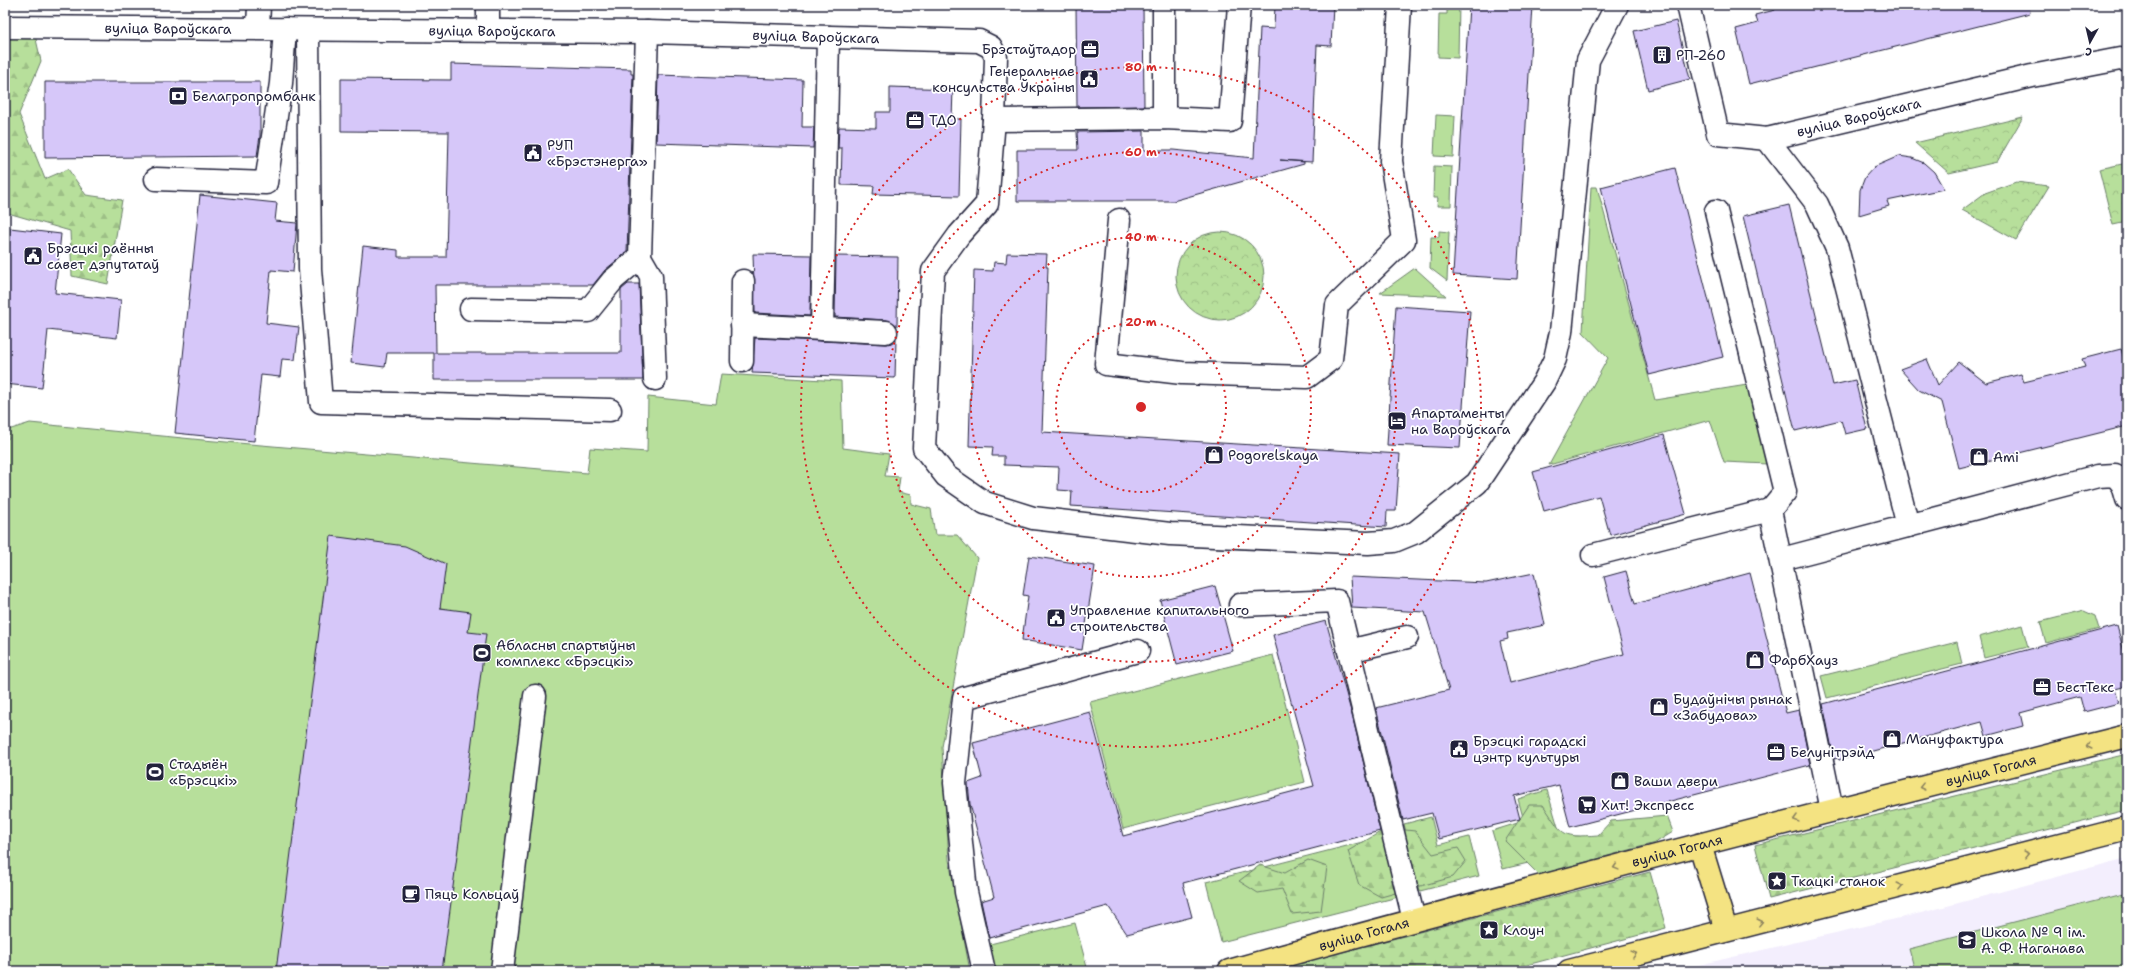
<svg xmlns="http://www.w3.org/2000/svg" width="2132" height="976" font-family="'Shantell Sans',sans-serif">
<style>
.built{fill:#f3eefd}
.grass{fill:#b7df9b;stroke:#6c806b}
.forest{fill:url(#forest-firs);stroke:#6c806b}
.park{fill:url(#park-crowns);stroke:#6c806b}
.building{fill:#d6c7f9;stroke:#22223b}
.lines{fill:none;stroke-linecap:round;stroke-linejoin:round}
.minor-casing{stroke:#22223b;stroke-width:25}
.major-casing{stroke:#22223b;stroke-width:25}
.minor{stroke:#fff;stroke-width:22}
.major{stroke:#f4e382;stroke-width:22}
.oneway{stroke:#8b825e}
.ring{fill:none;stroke:#d62828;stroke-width:2;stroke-dasharray:2 4}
.labels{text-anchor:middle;stroke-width:3.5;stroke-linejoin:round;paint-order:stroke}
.street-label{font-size:14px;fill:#22223b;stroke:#fff}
.poi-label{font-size:14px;fill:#22223b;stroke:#fff;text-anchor:start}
.centre{fill:#d62828;stroke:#fff;stroke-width:2}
.ring-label{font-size:12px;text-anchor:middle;font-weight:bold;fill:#d62828;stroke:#fff;stroke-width:3.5;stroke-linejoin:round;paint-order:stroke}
</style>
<defs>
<pattern id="forest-firs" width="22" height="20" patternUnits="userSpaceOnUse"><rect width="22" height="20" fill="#b7df9b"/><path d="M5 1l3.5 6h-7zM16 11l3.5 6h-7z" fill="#9dbf86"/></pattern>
<pattern id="park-crowns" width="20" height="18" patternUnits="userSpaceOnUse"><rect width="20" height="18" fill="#b7df9b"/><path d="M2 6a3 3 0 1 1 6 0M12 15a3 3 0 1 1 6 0" fill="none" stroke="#9dbf86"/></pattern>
</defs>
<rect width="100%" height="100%" fill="#fff"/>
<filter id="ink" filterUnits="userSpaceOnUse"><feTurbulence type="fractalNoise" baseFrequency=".025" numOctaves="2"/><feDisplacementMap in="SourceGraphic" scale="8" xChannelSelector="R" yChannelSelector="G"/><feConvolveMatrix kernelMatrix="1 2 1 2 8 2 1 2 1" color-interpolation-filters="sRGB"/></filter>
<g filter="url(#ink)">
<!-- built -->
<path class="built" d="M2127,858V971H1673L1921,913Z"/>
<!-- grass -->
<path class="grass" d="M1447,5H1459L1458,58L1438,57L1439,14H1447Z
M1436,115L1455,116L1453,157L1434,156Z
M1434,166L1452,167L1451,206H1437L1438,198H1433Z
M1591,187H1597L1655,400L1747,385L1768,464L1724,462L1710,420L1549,465L1608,358L1583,332Z
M1439,231L1449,232L1447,281L1430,268L1431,237H1439Z
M1415,268L1446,296L1380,293Z
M721,374L841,381L843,448L889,454L885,476L900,477L898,492L911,495V504L931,509L935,535H957L977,558L942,747L949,860L970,971H5V440L9,438L5,431L30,423L203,440L587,473L590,448L647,452L648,397L716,404Z
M2084,611L2095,616L2099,629L2046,643L2040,622Z
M2022,625L2028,647L1984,658L1979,637Z
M1957,642L1962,664L1827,698L1821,676Z
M1273,655L1305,782L1123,829L1090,702Z
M1547,790L1566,854L1503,869L1492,831L1524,821L1518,799Z
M1431,817L1438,845L1469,837L1479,876L1420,891L1404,824Z
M1382,837L1398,897L1221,942L1206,882Z
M2127,893V971H1915L1909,949Z
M1075,923L1088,971H993L986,945Z"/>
<!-- forest -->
<path class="forest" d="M35,35L41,61L19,114L45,179L68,169L86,195L122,200L108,284L72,276L70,231L8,213L5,221V36Z
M2127,754V810L1769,899L1755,845Z
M1529,805H1543C1564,835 1559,838 1598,835L1611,821L1667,816L1673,832L1655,843L1539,875L1505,841Z
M1387,828L1415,831L1433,854L1458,848L1466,861L1453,877L1381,897L1359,885L1348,851Z
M1308,860L1327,867L1321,911L1292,914L1282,889L1258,893L1239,881L1260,865L1285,873Z
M1650,872L1666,928L1504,971H1278L1277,969Z"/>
<!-- park -->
<path class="park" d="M2023,117L1997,162L1949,173L1915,143Z
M2127,163V222L2113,225L2099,169Z
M2016,182L2049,186L2016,240L1962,210L1985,193Z
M1176 276a44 44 0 1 1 88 0a44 44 0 1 1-88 0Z"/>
<!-- building -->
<path class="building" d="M1076,5H1143L1144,106L1077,107Z
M1275,5H1333L1331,46L1317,45L1312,162L1280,160L1304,162V164L1173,201H1017V150H1078L1077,132L1144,131V150H1173L1254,158L1260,28L1274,29Z
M1469,5H1533L1517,279L1453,275Z
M1775,5H2029L2030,13L1749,84L1736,29L1758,23L1755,15L1775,10Z
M1676,21L1690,79L1648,90L1634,31Z
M451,64L631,69V74H633L627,252L605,270L593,285H435L436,353H621V290L628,284H639L643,380H434V353H387L385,367L351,363L363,246L398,250V257H446L449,132L341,131V79L451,80Z
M658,75L803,80L802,127H814L813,148L656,143Z
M45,82H260V136L257,156L45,158Z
M890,87L953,89L952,119H961L959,196L873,194L874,186L841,185L842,148H838L839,127L876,128V112H890Z
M1899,156L1912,158L1924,163L1934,172L1944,189L1887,201L1889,206L1859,215L1860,190L1865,177L1874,167Z
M1675,168L1723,357L1649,375L1601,187Z
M200,195L277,203L275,221L297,223L293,272L271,270L266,323L299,327L295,360L282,359L280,377L261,375L254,441L175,433Z
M1789,205L1833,385L1855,380L1867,429L1845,434L1841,420L1795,431L1743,216Z
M10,228L61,234L55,293L121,300L117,338L48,330L42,388L5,384V274Z
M1007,253L1047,254L1046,267H1048L1042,432L1400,454L1396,511H1387L1386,527L1071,506L1072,491L1058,490L1059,467L1004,465V456H992L993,447L969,446L974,270L993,271L994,262L1006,263Z
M753,254L811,255L810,316L755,313Z
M836,256L898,257L897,326L887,320L835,317Z
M1396,306L1470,311L1460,448L1387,445Z
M755,338L885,344L891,343L896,339L895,378L752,373Z
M2121,349L2124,359L2127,358V426L1959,468L1942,402L1919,390L1900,369L1927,359L1938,385L1959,362L1986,383L2021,374L2024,382L2085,367L2082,359Z
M1664,435L1686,514L1610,535L1599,496L1544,511L1533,472Z
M331,536L405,546L446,564L440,608L471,612L468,632L486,634L442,971H276Z
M1029,556L1095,566L1082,650L1022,640L1028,596L1023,595Z
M1626,571L1635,604L1750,573L1786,713L1799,710L1810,765L1570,827L1559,785L1514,796L1520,819L1439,839L1432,813L1403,820L1376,708L1449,690L1425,612L1352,608L1350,577L1486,583L1534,573L1545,625L1507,633L1508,639L1500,641L1510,683L1624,654L1604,577Z
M1215,586L1233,651L1177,665L1160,600Z
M1326,621L1352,715L1380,831L1183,883L1192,917L1169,923L1127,934L1108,906L989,938L981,901L994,897L970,804L968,783L982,778L973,743L1090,712L1123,836L1314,786L1273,635Z
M2117,626L2127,663V686L2115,689L2119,703L2084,712L2080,697L2020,713L2023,726L1986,736L1982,722L1839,760L1838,758L1834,759L1823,704Z"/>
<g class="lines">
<defs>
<g id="minor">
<path id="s1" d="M1688,5L1718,134L1767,139L2032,76L2120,59L2127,61"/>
<path id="s2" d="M5,27L647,32L979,41L991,47L996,57L994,120L987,204L959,235L933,271L924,448L946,476L985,503L1033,518L1170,534L1368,543L1394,541L1416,532L1477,483L1544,382L1555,359L1561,332L1588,60L1617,5"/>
<path d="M258,28L259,5"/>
<path d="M308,30L310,269L321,402L610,410"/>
<path d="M488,31V5"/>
<path d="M647,32L640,257L651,276L655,379"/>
<path d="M1164,118V5"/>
<path d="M994,120L1164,118L1230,121L1239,5"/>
<path d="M1767,139L1817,204L1837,248L1908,526"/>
<path d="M156,179L266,183L281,83L285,29"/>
<path d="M1716,211L1785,492L1770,510L1832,810"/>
<path d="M1119,220L1106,364L1182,373L1307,377L1331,359L1337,305L1404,240L1391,161L1400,5"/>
<path d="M471,309L588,311L613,280L640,257"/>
<path d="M742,325L886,332"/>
<path d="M822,329L828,37"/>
<path d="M742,361L743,281"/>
<path d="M1593,555L1770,510"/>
<path d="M1782,559L2098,476L2115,475L2123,485L2127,499"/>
<path d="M1240,605L1337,601L1349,651"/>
<path d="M1407,637L1349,651L1414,920"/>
<path d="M502,971L535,696"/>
<path d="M984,971L966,892L955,783L964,698L1138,651"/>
</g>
<g id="major">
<path d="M1700,845L1726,930"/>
<path id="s3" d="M1229,971C1527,888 1827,811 2127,736"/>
<path d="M1569,971L2127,828"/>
</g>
</defs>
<!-- minor casing -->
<use href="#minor" class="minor-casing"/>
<!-- major casing -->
<use href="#major" class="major-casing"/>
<!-- minor -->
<use href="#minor" class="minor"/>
<!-- major -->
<use href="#major" class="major"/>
</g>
<!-- one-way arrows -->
<defs><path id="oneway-chevron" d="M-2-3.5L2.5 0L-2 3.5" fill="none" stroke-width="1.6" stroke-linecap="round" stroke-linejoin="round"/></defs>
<g class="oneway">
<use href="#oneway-chevron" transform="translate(2089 746) rotate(166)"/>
<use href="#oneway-chevron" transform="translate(1922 787) rotate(166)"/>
<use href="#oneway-chevron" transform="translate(1796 819) rotate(165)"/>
<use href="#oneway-chevron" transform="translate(2026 854) rotate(-14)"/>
<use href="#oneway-chevron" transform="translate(1616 867) rotate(165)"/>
<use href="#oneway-chevron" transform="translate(1900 886) rotate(-14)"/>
<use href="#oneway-chevron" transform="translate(1760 922) rotate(-14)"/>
<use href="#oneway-chevron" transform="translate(1634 954) rotate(-15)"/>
</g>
</g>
<!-- distance rings -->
<g class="ring">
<circle cx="1141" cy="407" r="85"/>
<circle cx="1141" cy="407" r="170"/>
<circle cx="1141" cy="407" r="255"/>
<circle cx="1141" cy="407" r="340"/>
</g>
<!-- icons -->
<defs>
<symbol id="office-square" viewBox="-11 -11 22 22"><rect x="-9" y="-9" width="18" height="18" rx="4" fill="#22223b" stroke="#fff"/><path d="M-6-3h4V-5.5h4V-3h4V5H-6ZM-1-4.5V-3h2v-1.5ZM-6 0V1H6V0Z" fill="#fff"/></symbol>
<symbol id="building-square" viewBox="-11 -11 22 22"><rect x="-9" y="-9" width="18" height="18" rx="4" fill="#22223b" stroke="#fff"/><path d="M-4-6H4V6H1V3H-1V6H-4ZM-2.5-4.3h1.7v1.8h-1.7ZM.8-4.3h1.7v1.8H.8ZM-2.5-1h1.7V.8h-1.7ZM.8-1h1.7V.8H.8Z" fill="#fff"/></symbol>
<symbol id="civic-square" viewBox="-11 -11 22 22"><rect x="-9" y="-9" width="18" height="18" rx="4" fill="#22223b" stroke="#fff"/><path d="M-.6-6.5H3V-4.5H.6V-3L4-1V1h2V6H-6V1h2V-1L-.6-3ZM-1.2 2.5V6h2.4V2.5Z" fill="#fff"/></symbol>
<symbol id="bank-square" viewBox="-11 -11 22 22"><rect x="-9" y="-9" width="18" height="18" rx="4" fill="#22223b" stroke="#fff"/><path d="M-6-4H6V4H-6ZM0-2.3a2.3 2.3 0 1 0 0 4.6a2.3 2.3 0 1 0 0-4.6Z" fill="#fff"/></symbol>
<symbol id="hotel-square" viewBox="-11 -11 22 22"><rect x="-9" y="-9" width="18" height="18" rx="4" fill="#22223b" stroke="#fff"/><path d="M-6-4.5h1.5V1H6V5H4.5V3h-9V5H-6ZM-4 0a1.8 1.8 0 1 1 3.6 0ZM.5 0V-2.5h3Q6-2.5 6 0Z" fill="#fff"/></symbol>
<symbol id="shop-square" viewBox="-11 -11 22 22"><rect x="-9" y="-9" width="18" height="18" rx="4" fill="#22223b" stroke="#fff"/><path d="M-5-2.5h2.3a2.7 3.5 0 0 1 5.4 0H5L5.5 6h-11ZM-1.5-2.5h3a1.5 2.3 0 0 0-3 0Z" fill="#fff"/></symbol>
<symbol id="stadium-square" viewBox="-11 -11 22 22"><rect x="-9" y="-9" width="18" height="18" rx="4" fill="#22223b" stroke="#fff"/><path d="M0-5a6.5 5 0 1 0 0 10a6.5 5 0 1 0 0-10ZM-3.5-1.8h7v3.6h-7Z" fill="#fff"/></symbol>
<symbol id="supermarket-square" viewBox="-11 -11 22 22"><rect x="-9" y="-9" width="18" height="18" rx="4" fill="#22223b" stroke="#fff"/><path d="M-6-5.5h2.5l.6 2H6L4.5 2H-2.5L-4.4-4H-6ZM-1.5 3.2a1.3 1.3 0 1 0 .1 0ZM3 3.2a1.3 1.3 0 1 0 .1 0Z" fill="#fff"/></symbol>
<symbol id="sight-square" viewBox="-11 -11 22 22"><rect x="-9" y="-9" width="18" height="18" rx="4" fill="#22223b" stroke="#fff"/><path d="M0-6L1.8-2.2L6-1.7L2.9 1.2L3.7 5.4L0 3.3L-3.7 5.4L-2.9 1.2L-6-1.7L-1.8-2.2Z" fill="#fff"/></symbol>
<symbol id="cafe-square" viewBox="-11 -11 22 22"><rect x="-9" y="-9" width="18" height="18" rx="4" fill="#22223b" stroke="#fff"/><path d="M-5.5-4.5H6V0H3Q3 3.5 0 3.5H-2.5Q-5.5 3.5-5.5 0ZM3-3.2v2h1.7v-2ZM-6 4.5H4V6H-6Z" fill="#fff"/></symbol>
<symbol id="school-square" viewBox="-11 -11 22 22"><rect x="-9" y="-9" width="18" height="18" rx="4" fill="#22223b" stroke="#fff"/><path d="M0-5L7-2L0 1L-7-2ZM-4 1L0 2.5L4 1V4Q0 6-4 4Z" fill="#fff"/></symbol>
</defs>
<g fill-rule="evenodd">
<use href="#office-square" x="1079" y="38" width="22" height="22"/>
<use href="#building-square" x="1651" y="44" width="22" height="22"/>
<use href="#civic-square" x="1078" y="68" width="22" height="22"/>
<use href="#bank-square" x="167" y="85" width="22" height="22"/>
<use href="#office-square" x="904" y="109" width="22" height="22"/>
<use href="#civic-square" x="522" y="142" width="22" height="22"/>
<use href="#civic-square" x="22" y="245" width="22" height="22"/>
<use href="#hotel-square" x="1386" y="410" width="22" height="22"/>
<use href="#shop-square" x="1203" y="444" width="22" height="22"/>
<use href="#shop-square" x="1968" y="446" width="22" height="22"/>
<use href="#civic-square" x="1045" y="607" width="22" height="22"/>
<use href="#stadium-square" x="471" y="642" width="22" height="22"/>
<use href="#shop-square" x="1744" y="649" width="22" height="22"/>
<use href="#office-square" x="2031" y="676" width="22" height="22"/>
<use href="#shop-square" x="1648" y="696" width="22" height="22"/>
<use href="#shop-square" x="1881" y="728" width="22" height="22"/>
<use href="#civic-square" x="1448" y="738" width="22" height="22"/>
<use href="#office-square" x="1765" y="741" width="22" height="22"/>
<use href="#stadium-square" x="144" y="761" width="22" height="22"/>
<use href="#shop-square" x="1609" y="770" width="22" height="22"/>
<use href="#supermarket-square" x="1576" y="794" width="22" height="22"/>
<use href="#sight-square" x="1766" y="870" width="22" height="22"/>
<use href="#cafe-square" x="400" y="883" width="22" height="22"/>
<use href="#sight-square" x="1478" y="919" width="22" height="22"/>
<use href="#school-square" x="1956" y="929" width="22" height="22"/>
</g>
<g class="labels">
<!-- street labels -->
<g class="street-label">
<text dy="5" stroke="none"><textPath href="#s2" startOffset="163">вуліца Вароўскага</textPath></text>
<text dy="5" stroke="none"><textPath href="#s2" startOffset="487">вуліца Вароўскага</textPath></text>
<text dy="5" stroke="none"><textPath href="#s2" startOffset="811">вуліца Вароўскага</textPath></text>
<text dy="5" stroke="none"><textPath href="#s1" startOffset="276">вуліца Вароўскага</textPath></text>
<text dy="5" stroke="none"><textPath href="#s3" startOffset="788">вуліца Гогаля</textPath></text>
<text dy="5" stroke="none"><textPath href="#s3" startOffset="464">вуліца Гогаля</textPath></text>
<text dy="5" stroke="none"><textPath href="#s3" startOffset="140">вуліца Гогаля</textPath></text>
</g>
<!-- poi labels -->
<g class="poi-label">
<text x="1076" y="54" text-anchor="end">Брэстаўтадор</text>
<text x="1676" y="60">РП-260</text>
<text x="1075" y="76" text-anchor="end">Генеральнае<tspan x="1075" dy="16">консульства Ўкраіны</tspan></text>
<text x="192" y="101">Белагропромбанк</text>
<text x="929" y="125">ТДО</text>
<text x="547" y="150">РУП<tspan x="547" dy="16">«Брэстэнерга»</tspan></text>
<text x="47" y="253">Брэсцкі раённы<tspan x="47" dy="16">савет дэпутатаў</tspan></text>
<text x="1411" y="418">Апартаменты<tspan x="1411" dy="16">на Вароўскага</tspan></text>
<text x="1228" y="460">Pogorelskaya</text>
<text x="1993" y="462">Ami</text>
<text x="1070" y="615">Управление капитального<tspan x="1070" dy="16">строительства</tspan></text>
<text x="496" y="650">Абласны спартыўны<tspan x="496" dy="16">комплекс «Брэсцкі»</tspan></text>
<text x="1769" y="665">ФарбХауз</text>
<text x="2056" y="692">БестТекс</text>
<text x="1673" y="704">Будаўнічы рынак<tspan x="1673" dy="16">«Забудова»</tspan></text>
<text x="1906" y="744">Мануфактура</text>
<text x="1473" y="746">Брэсцкі гарадскі<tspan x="1473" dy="16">цэнтр культуры</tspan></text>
<text x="1790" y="757">Белунітрэйд</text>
<text x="169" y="769">Стадыён<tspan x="169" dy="16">«Брэсцкі»</tspan></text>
<text x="1634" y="786">Ваши двери</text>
<text x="1601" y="810">Хит! Экспресс</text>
<text x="1791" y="886">Ткацкі станок</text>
<text x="425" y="899">Пяць Кольцаў</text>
<text x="1503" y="935">Клоун</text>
<text x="1981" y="937">Школа № 9 ім.<tspan x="1981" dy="16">А. Ф. Наганава</tspan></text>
</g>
</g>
<circle cx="1141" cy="407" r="6" class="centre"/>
<g class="ring-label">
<text x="1141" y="71">80 m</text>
<text x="1141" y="156">60 m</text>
<text x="1141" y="241">40 m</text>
<text x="1141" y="326">20 m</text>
</g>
<!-- margin -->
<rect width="2132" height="976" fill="none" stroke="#fff" stroke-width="20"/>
<rect x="10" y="10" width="2112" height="956" fill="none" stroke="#22223b" stroke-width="1.5" filter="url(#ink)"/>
<!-- north arrow -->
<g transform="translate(2090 42) rotate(188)" stroke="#ffffff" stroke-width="3" paint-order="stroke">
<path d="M0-3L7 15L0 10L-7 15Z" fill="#22223b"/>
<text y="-6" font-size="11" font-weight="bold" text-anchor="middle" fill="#22223b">С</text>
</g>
</svg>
